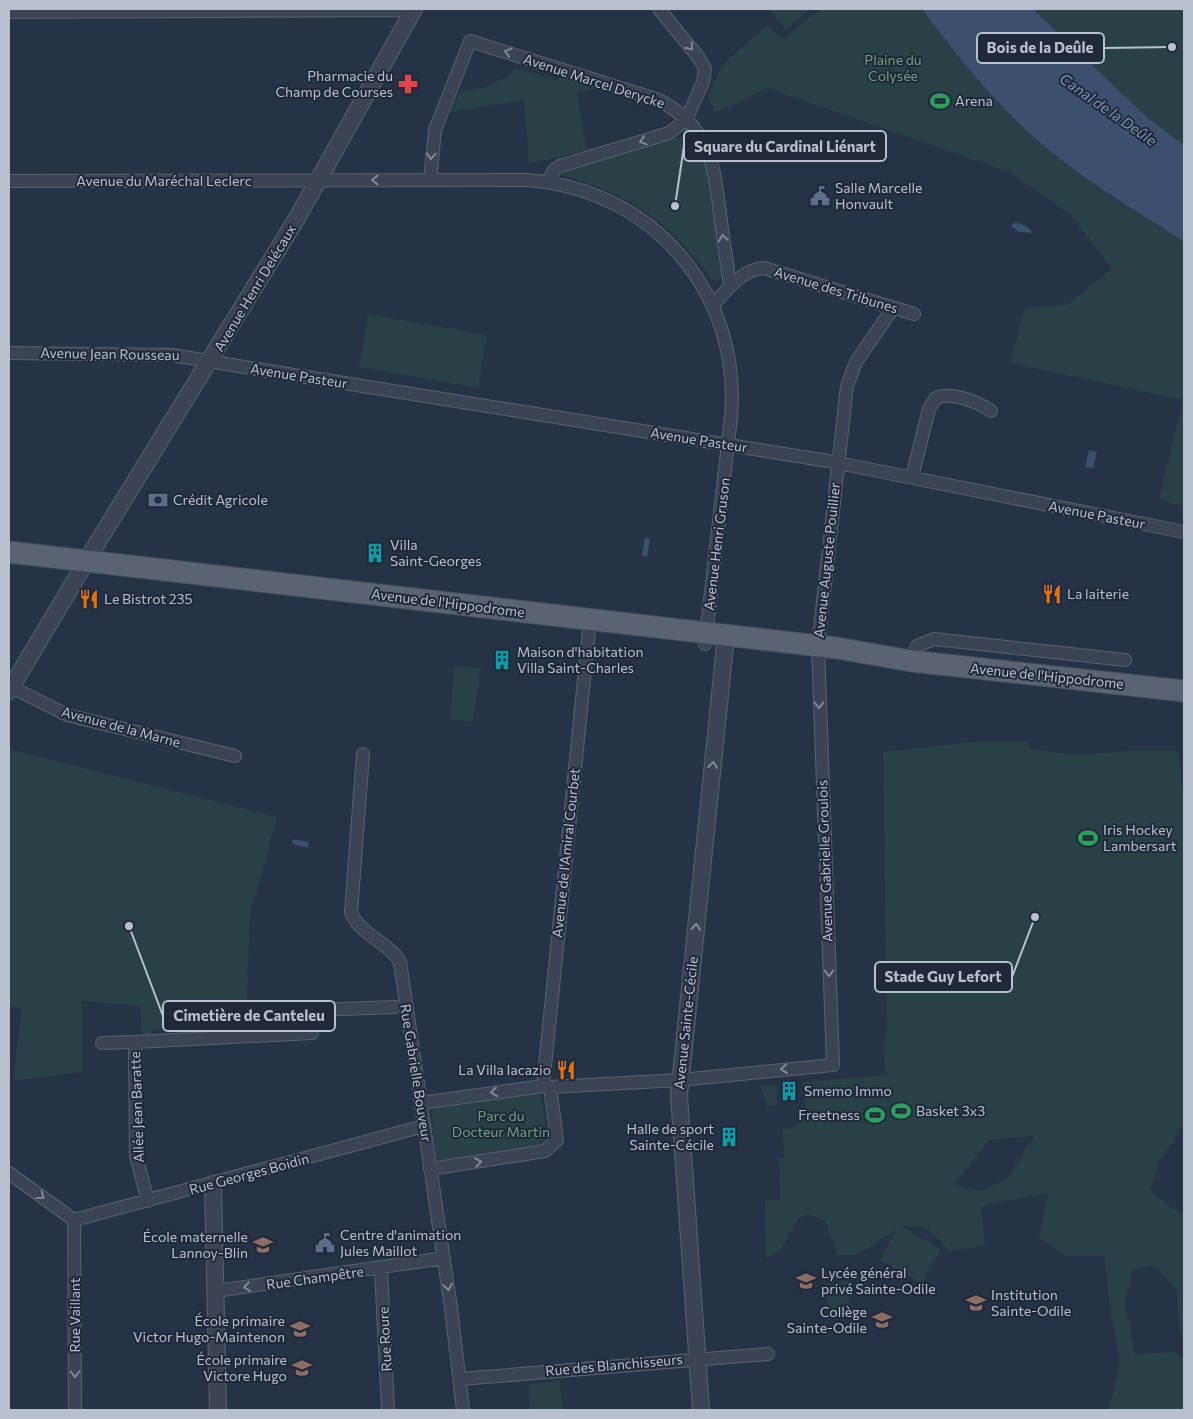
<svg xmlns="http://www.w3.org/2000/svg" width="1193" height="1419" font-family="Commissioner,sans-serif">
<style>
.green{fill:#284146;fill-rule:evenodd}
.water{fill:#3b4f6e}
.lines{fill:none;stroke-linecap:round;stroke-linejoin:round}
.minor-casing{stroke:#596272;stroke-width:14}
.tertiary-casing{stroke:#596272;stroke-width:18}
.primary-casing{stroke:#444d5e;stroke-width:23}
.minor{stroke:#3b4454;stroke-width:12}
.tertiary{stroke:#3b4454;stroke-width:16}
.primary{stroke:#596374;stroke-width:21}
.oneway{stroke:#808897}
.labels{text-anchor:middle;stroke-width:4;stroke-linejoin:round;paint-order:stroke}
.park-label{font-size:14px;fill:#6ea07b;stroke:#1f293a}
.poi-label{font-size:14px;fill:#b8c0ce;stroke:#1f293a;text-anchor:start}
.street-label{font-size:14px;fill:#b8c0ce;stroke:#1f293a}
.water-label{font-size:15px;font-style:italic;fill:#7e95b6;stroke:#1f293a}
.leader{fill:none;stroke:#b8c0ce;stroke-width:2}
.callout-dot{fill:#b8c0ce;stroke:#1f293a;stroke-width:2}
.callout{fill:#1f293a;stroke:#b8c0ce;stroke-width:2}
.callout-label{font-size:15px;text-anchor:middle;font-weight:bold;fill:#b8c0ce}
</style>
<rect width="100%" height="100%" fill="#263245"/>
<!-- green -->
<path class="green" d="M768,9H810L786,30Z
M820,9H922C959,59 1000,110 1049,150C1091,185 1138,212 1184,242V506L1159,500L1183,400L1010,363L1025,308L1066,305L1112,269L1071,215L1009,172L767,88L728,108L714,112L708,95L722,65L767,25L783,40Z
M1033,9H1184V145L1149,119Z
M515,68L557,80L563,73L609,86L577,93L587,150L529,164L524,100L450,112L460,91C484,89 498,86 515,68Z
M673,138C682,138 692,139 698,146C714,164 718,249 722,277L716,282L712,280C668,221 633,195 561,175V173Z
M368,314L487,335L478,388L359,367Z
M455,666L481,668L473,722L449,719Z
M1028,741L1029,749L1076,755L1130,751H1178L1184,802V1122L1173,1143L1159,1161L1150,1190L1179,1213H1184V1338L1180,1333L1177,1290L1153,1265L1132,1270L1125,1304L1135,1354L1175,1352L1184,1359V1410H1109L1120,1362L1109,1302L1105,1256H1066L1039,1238L1048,1193L981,1206L985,1245L950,1251L925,1227L901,1226L941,1249L922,1284L880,1260L896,1230L857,1255H838L825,1221L809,1214L798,1219L781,1249L766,1259L765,1200H780L779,1158H784L782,1129L792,1128L806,1117L803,1082L886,1075L884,1050H882L887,1033L883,752L971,742ZM1034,1136L1008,1178L982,1191L954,1185L989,1140Z
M9,749L277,817L254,903H251L246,1010L248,1029H243L240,1025H223C212,1034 180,1038 169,1029L152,1030L150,1035H142L140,1006L82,1001V1072L13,1081L22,1008L9,1006Z
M776,1085L777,1105L767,1106L760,1086Z
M536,1092L541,1095L547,1139L544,1145L441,1160L436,1157L431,1113L435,1108Z
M848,1281L850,1318L828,1319L826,1283Z
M560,1381L563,1410H530L528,1384Z"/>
<!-- water -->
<path class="water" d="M922,9H1033L1149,119L1184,145V242C1139,212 1091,185 1049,150C1000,110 959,59 922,9Z
M1015,222L1026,226L1033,233L1019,232L1011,226Z
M1089,450L1097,452L1093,468L1085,467Z
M645,538L650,539L647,557L642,556Z
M293,839L309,842L308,848L292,844Z"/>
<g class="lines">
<defs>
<path id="minor" d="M9,12L399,10L411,15
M430,180L435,130L470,41L659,100C710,128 713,161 720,213C723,238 727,262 730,286
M9,181L526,180C651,188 742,292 731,417L705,644
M548,182L554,170L560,166L669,133L686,120L703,82L705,69L699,58L659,9
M713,305C727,290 741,270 764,268L914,314
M9,353L172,355L257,369L828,461L1184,532
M912,477L929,409L935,399C948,390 979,402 991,411
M911,661L917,646L934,639L1125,660
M11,687L67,715L235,756
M363,754L351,912C358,934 389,942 400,962L451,1308L463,1410
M102,1043L135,1042
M543,1086L590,620
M421,1103L543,1086L550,1087L680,1080L833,1065L818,646L847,386L856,362L893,308
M430,1169L545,1151L557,1140L550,1087
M9,1173L74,1220
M148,1201L136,1156L135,1042L312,1033L313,1010L396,1007
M74,1220L424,1126
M74,1220L75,1410
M381,1269L388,1410
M216,1291L444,1258
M460,1379L768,1354"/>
<path id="tertiary" d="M9,691L99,540L297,218L414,9
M213,1184L218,1410
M701,1410L679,1095L726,636"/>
<path id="primary" d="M9,552L837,648L911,661L1184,691"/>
</defs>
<!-- minor casing -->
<use href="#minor" class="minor-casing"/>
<!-- tertiary casing -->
<use href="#tertiary" class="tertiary-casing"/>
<!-- primary casing -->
<use href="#primary" class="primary-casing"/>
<!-- minor -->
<use href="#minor" class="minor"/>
<!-- tertiary -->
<use href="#tertiary" class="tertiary"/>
<!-- primary -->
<use href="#primary" class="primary"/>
</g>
<!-- one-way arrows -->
<defs><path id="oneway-chevron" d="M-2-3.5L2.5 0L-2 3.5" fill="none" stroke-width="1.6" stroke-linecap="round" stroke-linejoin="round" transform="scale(1.25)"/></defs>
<g class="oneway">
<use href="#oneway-chevron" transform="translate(690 47) rotate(51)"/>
<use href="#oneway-chevron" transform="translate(508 52) rotate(-163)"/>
<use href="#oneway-chevron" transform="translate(643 141) rotate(162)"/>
<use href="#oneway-chevron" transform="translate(431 156) rotate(93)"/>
<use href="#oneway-chevron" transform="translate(375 180) rotate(180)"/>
<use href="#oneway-chevron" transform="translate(723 238) rotate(-98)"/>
<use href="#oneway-chevron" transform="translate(819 705) rotate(88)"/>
<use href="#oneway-chevron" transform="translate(713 765) rotate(-84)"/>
<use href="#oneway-chevron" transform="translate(696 927) rotate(-84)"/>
<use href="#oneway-chevron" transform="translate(829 973) rotate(88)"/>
<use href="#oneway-chevron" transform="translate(784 1069) rotate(175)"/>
<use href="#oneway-chevron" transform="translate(494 1092) rotate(173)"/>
<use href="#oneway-chevron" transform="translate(478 1162) rotate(-9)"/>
<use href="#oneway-chevron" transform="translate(41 1196) rotate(36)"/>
<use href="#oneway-chevron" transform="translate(247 1287) rotate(172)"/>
<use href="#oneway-chevron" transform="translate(448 1287) rotate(81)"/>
<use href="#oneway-chevron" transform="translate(75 1374) rotate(90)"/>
</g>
<!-- icons -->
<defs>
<symbol id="pharmacy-bare" viewBox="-9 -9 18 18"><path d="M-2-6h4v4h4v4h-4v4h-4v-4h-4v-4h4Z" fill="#e0444e" stroke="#1f293a" stroke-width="2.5" paint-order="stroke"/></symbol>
<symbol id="stadium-bare" viewBox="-9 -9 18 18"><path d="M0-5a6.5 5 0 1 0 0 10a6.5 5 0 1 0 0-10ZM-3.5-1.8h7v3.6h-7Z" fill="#2e9e5b" stroke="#1f293a" stroke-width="2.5" paint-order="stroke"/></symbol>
<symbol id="civic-bare" viewBox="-9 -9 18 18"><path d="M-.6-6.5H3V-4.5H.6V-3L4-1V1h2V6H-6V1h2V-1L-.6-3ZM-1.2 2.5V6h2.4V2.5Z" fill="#5c6f8a" stroke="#1f293a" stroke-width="2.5" paint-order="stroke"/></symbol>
<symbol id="bank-bare" viewBox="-9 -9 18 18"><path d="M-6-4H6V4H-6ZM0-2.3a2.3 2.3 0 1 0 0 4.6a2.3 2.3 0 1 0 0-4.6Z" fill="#5c6f8a" stroke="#1f293a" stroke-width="2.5" paint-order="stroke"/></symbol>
<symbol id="building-bare" viewBox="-9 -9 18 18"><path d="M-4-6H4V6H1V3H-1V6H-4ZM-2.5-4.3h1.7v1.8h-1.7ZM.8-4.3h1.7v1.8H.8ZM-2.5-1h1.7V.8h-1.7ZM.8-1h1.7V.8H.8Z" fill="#0f9aa8" stroke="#1f293a" stroke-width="2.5" paint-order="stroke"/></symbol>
<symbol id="restaurant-bare" viewBox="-9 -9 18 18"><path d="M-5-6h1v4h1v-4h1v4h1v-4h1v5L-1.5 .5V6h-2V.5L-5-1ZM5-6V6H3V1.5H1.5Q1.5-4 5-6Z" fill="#e8710a" stroke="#1f293a" stroke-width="2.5" paint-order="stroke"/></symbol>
<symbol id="school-bare" viewBox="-9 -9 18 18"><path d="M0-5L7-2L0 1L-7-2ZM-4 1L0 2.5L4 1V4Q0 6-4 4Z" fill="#8d6e63" stroke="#1f293a" stroke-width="2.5" paint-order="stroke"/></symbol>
</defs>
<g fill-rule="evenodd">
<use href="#pharmacy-bare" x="394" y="70" width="28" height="28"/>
<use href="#stadium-bare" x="926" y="87" width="28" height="28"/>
<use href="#civic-bare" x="806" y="182" width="28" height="28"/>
<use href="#bank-bare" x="144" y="486" width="28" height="28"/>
<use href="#building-bare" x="361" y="539" width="28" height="28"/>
<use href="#restaurant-bare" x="1038" y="580" width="28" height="28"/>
<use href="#restaurant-bare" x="75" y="585" width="28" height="28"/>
<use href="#building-bare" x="488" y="646" width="28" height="28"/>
<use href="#stadium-bare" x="1074" y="824" width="28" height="28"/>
<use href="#restaurant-bare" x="552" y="1056" width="28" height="28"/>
<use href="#building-bare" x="775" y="1077" width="28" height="28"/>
<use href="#stadium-bare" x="887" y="1097" width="28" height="28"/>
<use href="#stadium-bare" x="861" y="1101" width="28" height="28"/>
<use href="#building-bare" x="715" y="1123" width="28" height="28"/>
<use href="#civic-bare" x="311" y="1229" width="28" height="28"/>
<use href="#school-bare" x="249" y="1231" width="28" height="28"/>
<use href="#school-bare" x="792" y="1267" width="28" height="28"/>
<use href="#school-bare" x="962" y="1289" width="28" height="28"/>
<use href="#school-bare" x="868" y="1306" width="28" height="28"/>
<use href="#school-bare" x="286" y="1315" width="28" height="28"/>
<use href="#school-bare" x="288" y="1354" width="28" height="28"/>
</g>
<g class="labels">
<!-- park labels -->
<g class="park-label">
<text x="893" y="65">Plaine du<tspan x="893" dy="16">Colysée</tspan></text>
<text x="501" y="1121">Parc du<tspan x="501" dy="16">Docteur Martin</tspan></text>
</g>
<!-- poi labels -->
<g class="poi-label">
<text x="393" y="81" text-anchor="end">Pharmacie du<tspan x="393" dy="16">Champ de Courses</tspan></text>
<text x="955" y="106">Arena</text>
<text x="835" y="193">Salle Marcelle<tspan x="835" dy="16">Honvault</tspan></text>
<text x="173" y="505">Crédit Agricole</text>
<text x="390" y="550">Villa<tspan x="390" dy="16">Saint-Georges</tspan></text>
<text x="1067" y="599">La laiterie</text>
<text x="104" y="604">Le Bistrot 235</text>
<text x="517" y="657">Maison d'habitation<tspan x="517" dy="16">Villa Saint-Charles</tspan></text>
<text x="1103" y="835">Iris Hockey<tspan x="1103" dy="16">Lambersart</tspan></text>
<text x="551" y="1075" text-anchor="end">La Villa Iacazio</text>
<text x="804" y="1096">Smemo Immo</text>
<text x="916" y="1116">Basket 3x3</text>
<text x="860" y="1120" text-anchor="end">Freetness</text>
<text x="714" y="1134" text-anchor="end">Halle de sport<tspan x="714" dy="16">Sainte-Cécile</tspan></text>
<text x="340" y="1240">Centre d'animation<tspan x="340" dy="16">Jules Maillot</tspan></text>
<text x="248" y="1242" text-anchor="end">École maternelle<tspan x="248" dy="16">Lannoy-Blin</tspan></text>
<text x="821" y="1278">Lycée général<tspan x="821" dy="16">privé Sainte-Odile</tspan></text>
<text x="991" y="1300">Institution<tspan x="991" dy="16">Sainte-Odile</tspan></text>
<text x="867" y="1317" text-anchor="end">Collège<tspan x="867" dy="16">Sainte-Odile</tspan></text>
<text x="285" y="1326" text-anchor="end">École primaire<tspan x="285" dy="16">Victor Hugo-Maintenon</tspan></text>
<text x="287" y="1365" text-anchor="end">École primaire<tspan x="287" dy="16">Victore Hugo</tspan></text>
</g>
<!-- street labels -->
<g class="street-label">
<text transform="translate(594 81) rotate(18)" y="5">Avenue Marcel Derycke</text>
<text x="164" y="186">Avenue du Maréchal Leclerc</text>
<text transform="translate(255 288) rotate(-59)" y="5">Avenue Henri Delécaux</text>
<text transform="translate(836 290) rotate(17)" y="5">Avenue des Tribunes</text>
<text transform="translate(110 354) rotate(1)" y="5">Avenue Jean Rousseau</text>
<text transform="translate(299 376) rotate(9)" y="5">Avenue Pasteur</text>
<text transform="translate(699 440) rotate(9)" y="5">Avenue Pasteur</text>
<text transform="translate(1097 515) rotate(11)" y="5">Avenue Pasteur</text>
<text transform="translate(717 544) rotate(-83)" y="5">Avenue Henri Gruson</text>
<text transform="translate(827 560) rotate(-84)" y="5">Avenue Auguste Pouillier</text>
<text transform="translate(448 603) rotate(7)" y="5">Avenue de l'Hippodrome</text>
<text transform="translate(1047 676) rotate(6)" y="5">Avenue de l'Hippodrome</text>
<text transform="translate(121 727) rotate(15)" y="5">Avenue de la Marne</text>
<text transform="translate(566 853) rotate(-84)" y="5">Avenue de l'Amiral Courbet</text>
<text transform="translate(825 861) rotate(-92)" y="5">Avenue Gabrielle Groulois</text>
<text transform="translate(686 1023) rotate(-84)" y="5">Avenue Sainte-Cécile</text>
<text transform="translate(416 1073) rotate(81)" y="5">Rue Gabrielle Bouveur</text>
<text transform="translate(137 1107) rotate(-92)" y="5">Allée Jean Baratte</text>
<text transform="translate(249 1174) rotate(-15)" y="5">Rue Georges Boidin</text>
<text transform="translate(315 1278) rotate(-8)" y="5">Rue Champêtre</text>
<text transform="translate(75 1315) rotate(-90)" y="5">Rue Vaillant</text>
<text transform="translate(385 1339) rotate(-93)" y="5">Rue Roure</text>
<text transform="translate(614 1365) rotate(-5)" y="5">Rue des Blanchisseurs</text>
</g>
<!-- water labels -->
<g class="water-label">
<text transform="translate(1108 110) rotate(35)" y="5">Canal de la Deûle</text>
</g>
</g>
<!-- callouts -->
<path class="leader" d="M1172 47L1104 48M675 206L684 146M1035 917L1012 977M129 926L163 1016"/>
<g class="callout-dot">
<circle cx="1172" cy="47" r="5"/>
<circle cx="675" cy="206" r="5"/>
<circle cx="1035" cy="917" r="5"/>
<circle cx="129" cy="926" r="5"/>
</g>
<g class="callout">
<rect x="977" y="33" width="127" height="30" rx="5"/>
<rect x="684" y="131" width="202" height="30" rx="5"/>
<rect x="875" y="962" width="137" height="30" rx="5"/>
<rect x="163" y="1001" width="172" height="30" rx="5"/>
</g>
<g class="callout-label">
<text x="1040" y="53">Bois de la Deûle</text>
<text x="785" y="152">Square du Cardinal Liénart</text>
<text x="943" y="982">Stade Guy Lefort</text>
<text x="249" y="1021">Cimetière de Canteleu</text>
</g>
<!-- border -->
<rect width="1193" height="1419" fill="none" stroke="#b8c0ce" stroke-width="20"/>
</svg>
